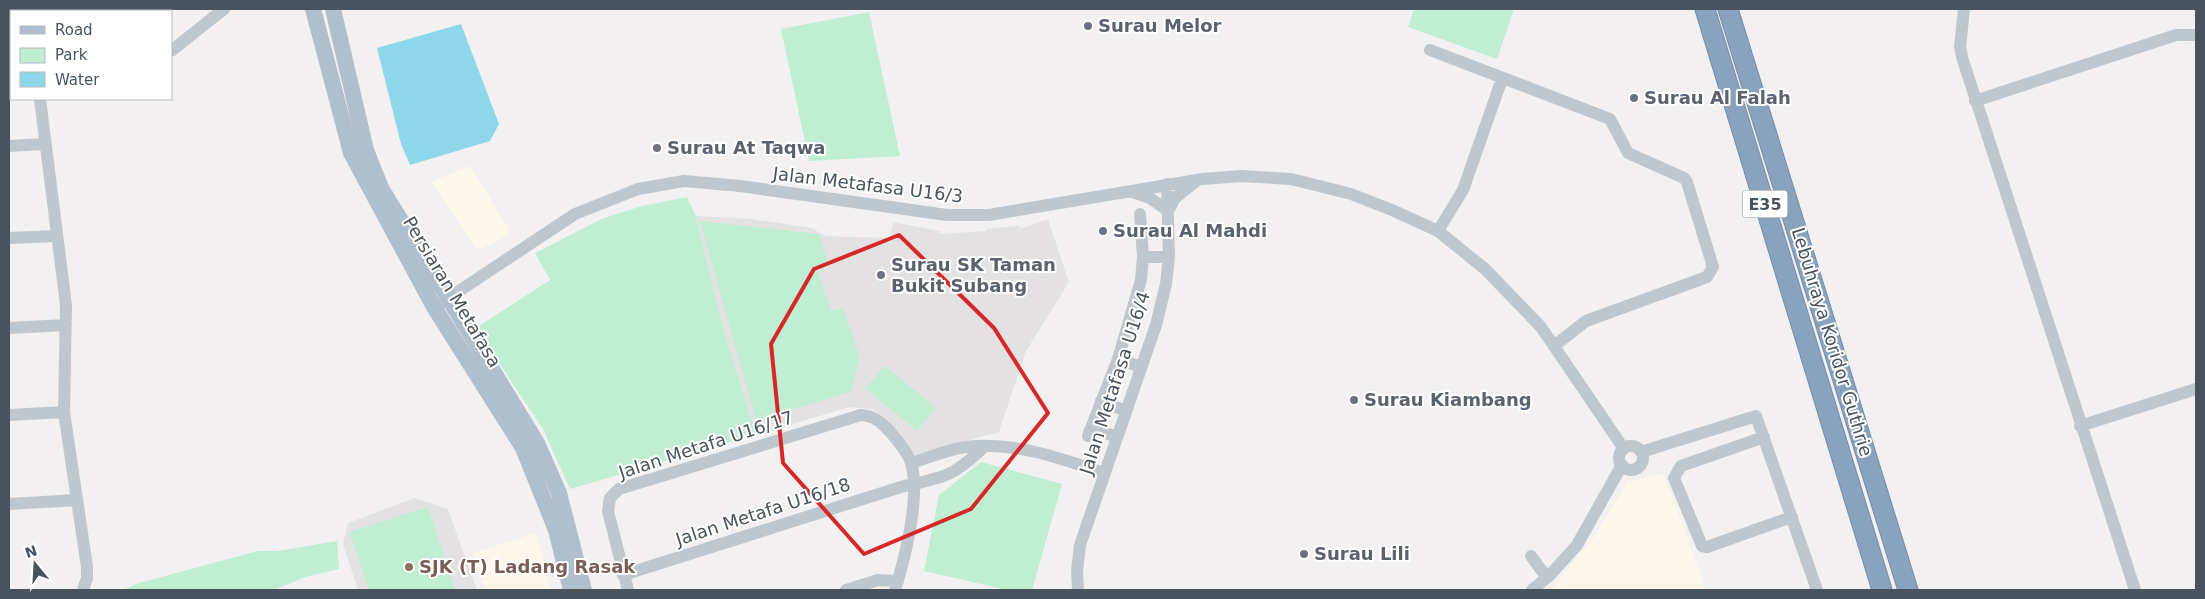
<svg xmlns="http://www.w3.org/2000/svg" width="2205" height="599" font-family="'DejaVu Sans',sans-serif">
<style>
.commercial{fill:#fcf7ea}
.education{fill:#e3e1e2}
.green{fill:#c0eed2}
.water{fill:#8ed7ea}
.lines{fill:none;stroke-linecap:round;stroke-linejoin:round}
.highway-casing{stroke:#748da9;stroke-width:21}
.minor{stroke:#bec7ce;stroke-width:12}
.major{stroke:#b0bfce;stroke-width:16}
.highway{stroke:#89a2bd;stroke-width:19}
.marked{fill:none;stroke:#d62828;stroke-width:4;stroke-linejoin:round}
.worship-dot{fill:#6b7280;stroke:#fff;stroke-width:2}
.education-dot{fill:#8d6e63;stroke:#fff;stroke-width:2}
.labels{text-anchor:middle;stroke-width:4;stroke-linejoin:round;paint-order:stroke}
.shield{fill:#fff;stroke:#7f878e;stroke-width:1}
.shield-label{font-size:16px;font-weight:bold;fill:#48535d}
.worship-label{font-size:18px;font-weight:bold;fill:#5b616d;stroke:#fff;text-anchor:start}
.street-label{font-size:18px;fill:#48535d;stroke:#fff}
.education-label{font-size:18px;font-weight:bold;fill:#785e54;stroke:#fff;text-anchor:start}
</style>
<rect width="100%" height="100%" fill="#f2f0f0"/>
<!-- commercial -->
<path class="commercial" d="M470,166L509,229L508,235L481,249H477L431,182Z
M1664,474L1706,590H1550L1594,537L1628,481Z
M536,533L551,590H485L473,553Z"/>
<!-- education -->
<path class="education" d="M696,216L751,219L812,228L825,236L890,238L893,222L939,231L941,234L986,231V229L1019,226L1020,229L1048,219L1069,282L1026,351L999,432L915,455L885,417L872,409L850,407L756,435L721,320Z
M415,498L448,509L477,590H358L343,544L348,523Z"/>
<!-- green -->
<path class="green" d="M1414,9H1514L1497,59L1408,27Z
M869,12L900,156L809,161L781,29Z
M687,197L696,216L721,320L756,435L570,489L543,429L476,328L550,280L535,253L604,218L642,206Z
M700,221L819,234L829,266L817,270L831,311L843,308L859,355L851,392L756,420Z
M885,366L936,408L917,431L865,388Z
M981,462L1062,484L1032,590H1007L924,571L939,495Z
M428,507L455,590H369L350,532Z
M337,541L339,569L305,577L274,590H123L139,583L258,551H278Z"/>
<!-- water -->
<path class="water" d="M461,24L499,124L490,141L410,165L401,144L377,48Z"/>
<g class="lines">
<defs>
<path id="highway" d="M1705,9L1882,590
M1728,9L1908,590"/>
</defs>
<!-- highway casing -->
<use href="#highway" class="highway-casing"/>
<!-- minor -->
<path class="minor" d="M39,9L42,11
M1964,9L1960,47L1962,57L2135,590
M85,11L87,9
M1430,50L1610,119L1628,153L1684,178L1687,182L1713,267L1707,277L1586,321L1554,346
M171,51L224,9
M9,58H11
M40,99L66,305L64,412L87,567V578L83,590
M1975,101L2176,35H2196
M9,146L45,144
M1133,192L1150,198L1168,211L1175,198L1196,181
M1438,231L1463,190L1502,79
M9,238L57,236
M1143,257H1169
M441,303L575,214L638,189L684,181L740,186L947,215H989L1203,179L1241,176L1291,179L1351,194L1392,210L1438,231L1485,269L1541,327L1624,449
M9,328L66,325
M1118,359L1141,367
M1101,401L1126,411
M9,415L64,412
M2080,426L2196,389
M1091,428L1117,437
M1088,436L1118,359L1141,280L1143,257L1140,214
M1764,437L1681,466L1674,478L1702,546L1707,547L1792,517
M1619 458a12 12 0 1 1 24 0a12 12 0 1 1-24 0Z
M1641,452L1756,416L1817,590
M911,463C929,458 948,449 966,447C1013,441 1060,458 1104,473
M9,504L77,500
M1531,556L1547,578
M623,575L901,487C944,477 952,478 985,446
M628,590L608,511L610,498L619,489L861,415C876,416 882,423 892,434C899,443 908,452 911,463C921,495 905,558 895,590
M846,590L878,580L898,581
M1078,590L1077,571L1080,545L1156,325L1166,284L1169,257L1167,184
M1532,590L1550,575L1577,545L1622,465"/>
<!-- major -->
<path class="major" d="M313,9L351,153L434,307L523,448L556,530L571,590
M333,9L366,150L381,188L537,443L559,493L584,590"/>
<!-- highway -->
<use href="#highway" class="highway"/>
</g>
<!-- marked area -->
<path class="marked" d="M899,235L994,328L1048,413L971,509L864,554L783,463L771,344L814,269Z"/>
<!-- markers -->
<g class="worship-dot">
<circle cx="1088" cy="26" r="5"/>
<circle cx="1634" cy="98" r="5"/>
<circle cx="657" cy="148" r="5"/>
<circle cx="1103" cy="231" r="5"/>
<circle cx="881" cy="275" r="5"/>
<circle cx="1354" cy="400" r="5"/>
<circle cx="1304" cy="554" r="5"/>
</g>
<circle class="education-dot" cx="409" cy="567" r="5"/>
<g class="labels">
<!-- shield labels -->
<rect class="shield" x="1742.5" y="190.5" width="45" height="27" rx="4"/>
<g class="shield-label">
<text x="1765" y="210">E35</text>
</g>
<!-- worship labels -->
<g class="worship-label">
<text x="1098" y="32">Surau Melor</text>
<text x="1644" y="104">Surau Al Falah</text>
<text x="667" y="154">Surau At Taqwa</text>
<text x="1113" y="237">Surau Al Mahdi</text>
<text x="891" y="271">Surau SK Taman<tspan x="891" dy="21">Bukit Subang</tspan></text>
<text x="1364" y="406">Surau Kiambang</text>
<text x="1314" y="560">Surau Lili</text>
</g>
<!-- street labels -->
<g class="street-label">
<text transform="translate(868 185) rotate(7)" y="6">Jalan Metafasa U16/3</text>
<text transform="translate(452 292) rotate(59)" y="6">Persiaran Metafasa</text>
<text transform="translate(1832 342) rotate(73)" y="6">Lebuhraya Koridor Guthrie</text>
<text transform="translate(1115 383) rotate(-72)" y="6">Jalan Metafasa U16/4</text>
<text transform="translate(706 445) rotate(-18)" y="6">Jalan Metafa U16/17</text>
<text transform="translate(763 512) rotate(-18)" y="6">Jalan Metafa U16/18</text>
</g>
<!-- education labels -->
<g class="education-label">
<text x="419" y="573">SJK (T) Ladang Rasak</text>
</g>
</g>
<!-- border -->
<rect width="2205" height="599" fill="none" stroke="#48535d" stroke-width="20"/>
<!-- legend -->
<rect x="10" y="10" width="162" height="90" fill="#ffffff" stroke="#b6babe"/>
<rect x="20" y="26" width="25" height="8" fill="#b0bfce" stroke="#b6babe"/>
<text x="55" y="35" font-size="15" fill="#48535d">Road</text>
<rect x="20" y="48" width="25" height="15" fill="#c0eed2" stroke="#b6babe"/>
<text x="55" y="60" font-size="15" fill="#48535d">Park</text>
<rect x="20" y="72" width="25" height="15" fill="#8ed7ea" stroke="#b6babe"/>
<text x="55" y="85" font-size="15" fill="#48535d">Water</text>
<!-- north arrow -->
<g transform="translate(35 564) rotate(342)" stroke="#ffffff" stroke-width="4" paint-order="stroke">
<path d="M0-4L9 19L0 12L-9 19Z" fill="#48535d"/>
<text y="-8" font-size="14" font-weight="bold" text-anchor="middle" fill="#48535d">N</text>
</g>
</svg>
